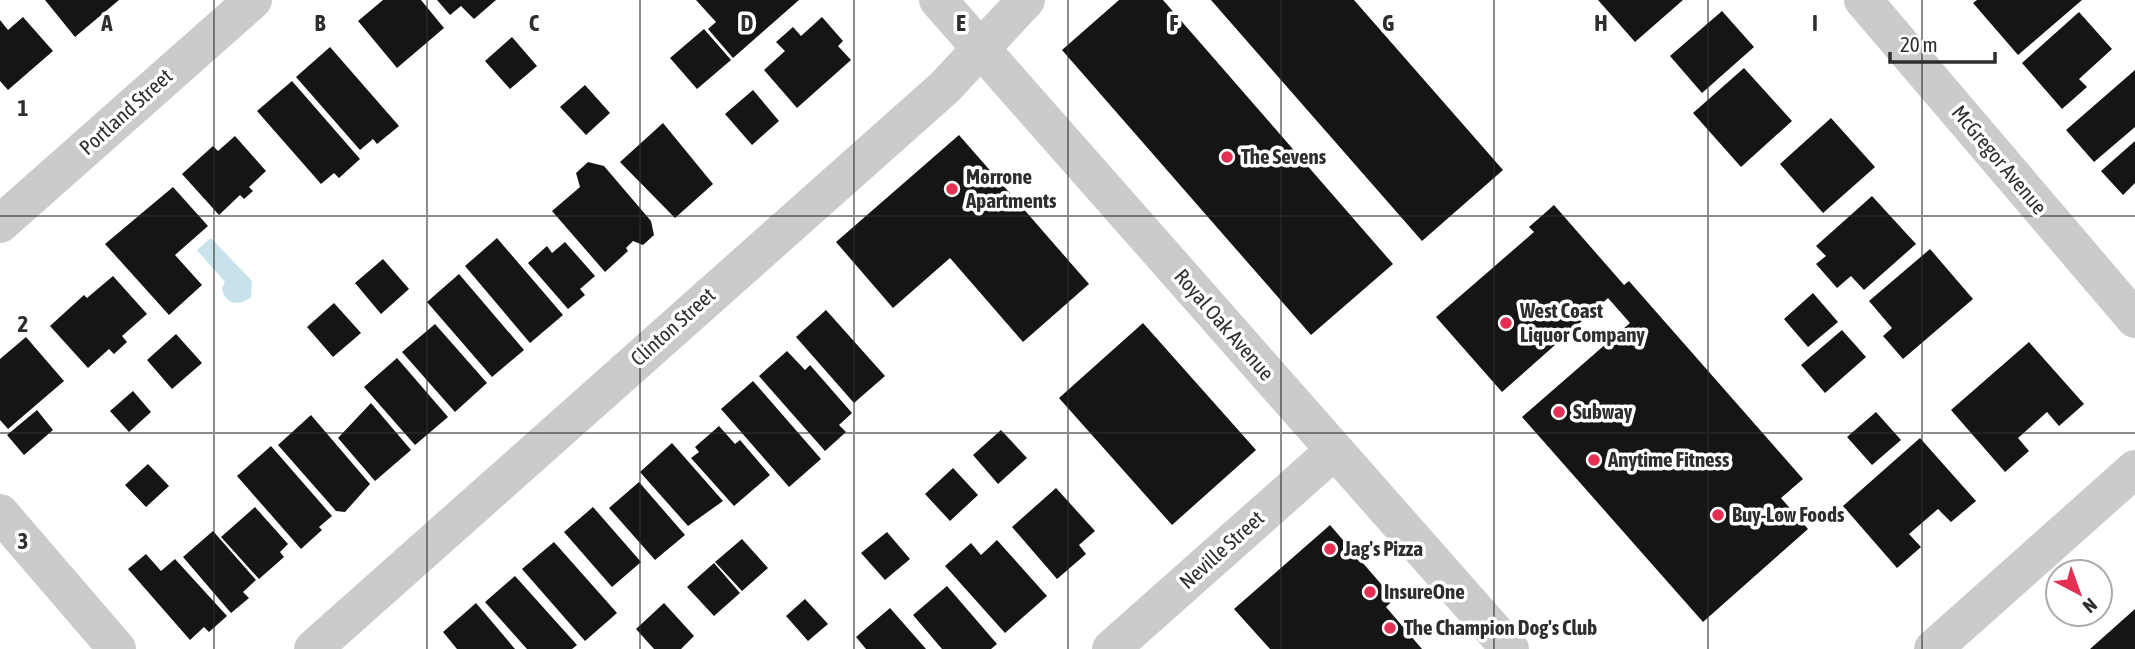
<svg xmlns="http://www.w3.org/2000/svg" width="2135" height="649" font-family="'Asap Condensed',sans-serif">
<style>
.water{fill:#c8e2eb}
.building{fill:#151515}
.lines{fill:none;stroke-linecap:round;stroke-linejoin:round}
.minor{stroke:#cbcbcb;stroke-width:38}
.grid{fill:none;stroke:#2e2e2e;stroke-width:2;stroke-opacity:0.55}
.poi-dot{fill:#e43153;stroke:#fff;stroke-width:2.5}
.labels{text-anchor:middle;stroke-width:7;stroke-linejoin:round;paint-order:stroke}
.street-label{font-size:21px;fill:#2e2e2e;stroke:#fff}
.poi-label{font-size:21px;font-weight:bold;fill:#2e2e2e;stroke:#fff;text-anchor:start}
.grid-label{font-size:23px;text-anchor:middle;font-weight:bold;fill:#2e2e2e;stroke:#fff;stroke-width:7;stroke-linejoin:round;paint-order:stroke}
</style>
<rect width="100%" height="100%" fill="#fff"/>
<!-- water -->
<path class="water" d="M211,238L252,281L251,297C239,307 224,304 222,288L225,282L197,250Z"/>
<!-- building -->
<path class="building" d="M45,0H119L75,37Z
M383,0H421L444,28L397,68L358,21Z
M437,0H496L474,19L461,6L450,15Z
M696,0H799L733,58L708,29L716,22Z
M1119,0H1163L1393,264L1311,335L1062,50Z
M1211,0H1354L1503,170L1422,241Z
M1598,0H1683L1635,42Z
M1977,0H2082L2018,55L1973,3Z
M1722,11L1754,47L1702,93L1670,56Z
M2079,12L2112,49L2079,79L2087,87L2062,109L2022,63Z
M23,17L53,51L8,90L0,81V20L8,30Z
M822,17L843,41L838,46L851,60L797,108L764,70L785,51L776,42L793,27L801,36Z
M704,29L731,60L697,89L670,58Z
M512,37L537,66L510,89L485,61Z
M330,47L399,126L377,144L373,139L360,150L296,77Z
M1744,68L1792,121L1741,167L1693,113Z
M2135,70V127L2094,162L2066,130Z
M292,81L360,159L339,178L334,173L321,184L257,111Z
M585,85L610,113L586,135L560,107Z
M753,90L779,121L752,145L725,114Z
M1831,118L1875,167L1823,213L1780,164Z
M663,123L713,184L675,218L620,162Z
M959,135L1089,284L1023,342L950,258L893,308L836,242Z
M235,136L266,171L249,187L253,191L244,199L240,195L219,215L182,174L213,146L218,151Z
M2135,141V183L2123,195L2101,171Z
M588,162L604,166L651,221L654,235L643,245L633,241L626,248L628,251L605,272L552,211L580,187L576,173Z
M173,187L208,226L175,255L202,285L169,315L105,244Z
M1872,196L1916,244L1864,290L1851,276L1837,288L1816,264L1826,256L1816,246Z
M1554,205L1624,285L1629,281L1803,479L1781,498L1808,529L1703,622L1522,417L1630,323L1608,298L1502,392L1436,317L1534,232L1529,227Z
M497,238L563,315L530,343L465,266Z
M565,242L595,276L580,289L585,295L568,309L528,263L547,246L552,253Z
M1930,249L1973,299L1903,359L1883,336L1892,328L1869,301Z
M383,259L409,289L381,314L355,283Z
M459,274L524,350L492,377L427,302Z
M113,276L147,314L122,336L127,342L114,354L109,349L88,368L50,326L84,295L87,298Z
M1813,293L1838,322L1808,347L1784,319Z
M334,303L361,333L333,357L307,327Z
M826,310L885,376L854,403L796,337Z
M1143,323L1256,450L1172,525L1059,398Z
M435,324L487,383L455,412L402,352Z
M1842,330L1866,357L1825,393L1801,365Z
M176,334L202,363L172,389L147,360Z
M26,337L64,381L8,429L0,420V359Z
M2029,342L2084,404L2059,426L2047,412L2018,438L2029,451L2005,472L1951,410Z
M787,351L805,370L810,365L852,413L839,425L846,432L825,451L759,376Z
M397,358L448,417L415,445L364,387Z
M753,381L821,459L789,487L721,409Z
M133,391L151,412L129,432L110,411Z
M371,403L411,450L375,481L338,438Z
M37,410L53,430L24,455L7,435Z
M1876,412L1901,440L1872,465L1847,437Z
M311,415L370,484L345,512L336,511L278,445Z
M719,426L735,444L740,440L770,475L734,506L691,458L699,452L695,447Z
M1001,430L1027,458L998,484L973,455Z
M1920,438L1976,501L1951,522L1938,509L1909,534L1921,547L1897,568L1843,506Z
M672,443L723,501L688,526L640,472Z
M271,446L332,516L319,527L322,530L301,549L237,476Z
M148,464L169,486L146,507L125,485Z
M953,468L978,495L950,521L925,494Z
M639,482L685,535L655,560L609,508Z
M1056,488L1095,531L1079,545L1086,554L1057,579L1012,527Z
M255,507L288,544L280,552L284,557L259,579L221,537Z
M593,507L641,562L612,587L564,532Z
M1330,525L1394,599L1386,607L1422,649H1270L1234,609Z
M213,531L256,580L243,592L249,598L231,613L183,557Z
M887,532L910,559L885,580L861,553Z
M742,539L768,568L742,591L715,562Z
M997,540L1047,596L1005,633L945,566L971,543L981,555Z
M554,542L617,613L585,641L522,569Z
M146,554L161,571L175,559L227,616L209,632L204,627L190,640L128,569Z
M714,563L740,593L714,616L687,587Z
M515,576L577,645L572,649H527L485,602Z
M947,586L997,644L991,649H942L913,615Z
M805,599L828,624L808,641L786,616Z
M476,603L515,649H457L443,632Z
M664,603L694,636L681,649H654L636,629Z
M890,608L926,649H866L856,637Z
M2135,609V649H2090Z"/>
<g class="lines">
<!-- minor -->
<path class="minor" d="M938,0L1510,649
M1863,0L2135,319
M0,224L253,0
M0,513L117,649
M313,649L945,87L1026,0
M1111,649L1334,451
M1933,649L2135,469"/>
</g>
<!-- grid -->
<path class="grid" d="M214,0V649M427,0V649M640,0V649M854,0V649M1068,0V649M1281,0V649M1494,0V649M1708,0V649M1922,0V649M0,216H2135M0,433H2135"/>
<!-- markers -->
<g class="poi-dot">
<circle cx="1227" cy="157" r="7"/>
<circle cx="952" cy="189" r="7"/>
<circle cx="1506" cy="323" r="7"/>
<circle cx="1559" cy="412" r="7"/>
<circle cx="1594" cy="460" r="7"/>
<circle cx="1718" cy="515" r="7"/>
<circle cx="1330" cy="549" r="7"/>
<circle cx="1370" cy="592" r="7"/>
<circle cx="1390" cy="628" r="7"/>
</g>
<g class="labels">
<!-- street labels -->
<g class="street-label">
<text transform="translate(126 112) rotate(-42)" y="7">Portland Street</text>
<text transform="translate(1999 160) rotate(50)" y="7">McGregor Avenue</text>
<text transform="translate(1224 325) rotate(49)" y="7">Royal Oak Avenue</text>
<text transform="translate(673 327) rotate(-42)" y="7">Clinton Street</text>
<text transform="translate(1222 550) rotate(-42)" y="7">Neville Street</text>
</g>
<!-- poi labels -->
<g class="poi-label">
<text x="1241" y="164">The Sevens</text>
<text x="966" y="184">Morrone<tspan x="966" dy="24">Apartments</tspan></text>
<text x="1520" y="318">West Coast<tspan x="1520" dy="24">Liquor Company</tspan></text>
<text x="1573" y="419">Subway</text>
<text x="1608" y="467">Anytime Fitness</text>
<text x="1732" y="522">Buy-Low Foods</text>
<text x="1344" y="556">Jag's Pizza</text>
<text x="1384" y="599">InsureOne</text>
<text x="1404" y="635">The Champion Dog's Club</text>
</g>
</g>
<g class="grid-label">
<text x="107" y="31">A</text>
<text x="320" y="31">B</text>
<text x="534" y="31">C</text>
<text x="747" y="31">D</text>
<text x="961" y="31">E</text>
<text x="1174" y="31">F</text>
<text x="1388" y="31">G</text>
<text x="1601" y="31">H</text>
<text x="1815" y="31">I</text>
<text x="23" y="116">1</text>
<text x="23" y="332">2</text>
<text x="23" y="549">3</text>
</g>
<!-- north arrow -->
<g transform="translate(2079 593) rotate(139)"><circle r="33" fill="#ffffff" stroke="#ababab" stroke-width="2"/>
<path d="M0-5L12 26L0 18L-12 26Z" fill="#e43153"/>
<text y="-10" font-size="19" font-weight="bold" text-anchor="middle" fill="#2e2e2e">N</text>
</g>
<!-- scale -->
<path d="M1890 52v10h105v-10" fill="none" stroke="#2e2e2e" stroke-width="3.5"/>
<text x="1900" y="52" font-size="21" fill="#2e2e2e" stroke="#ffffff" stroke-width="5" paint-order="stroke">20 m</text>
</svg>
